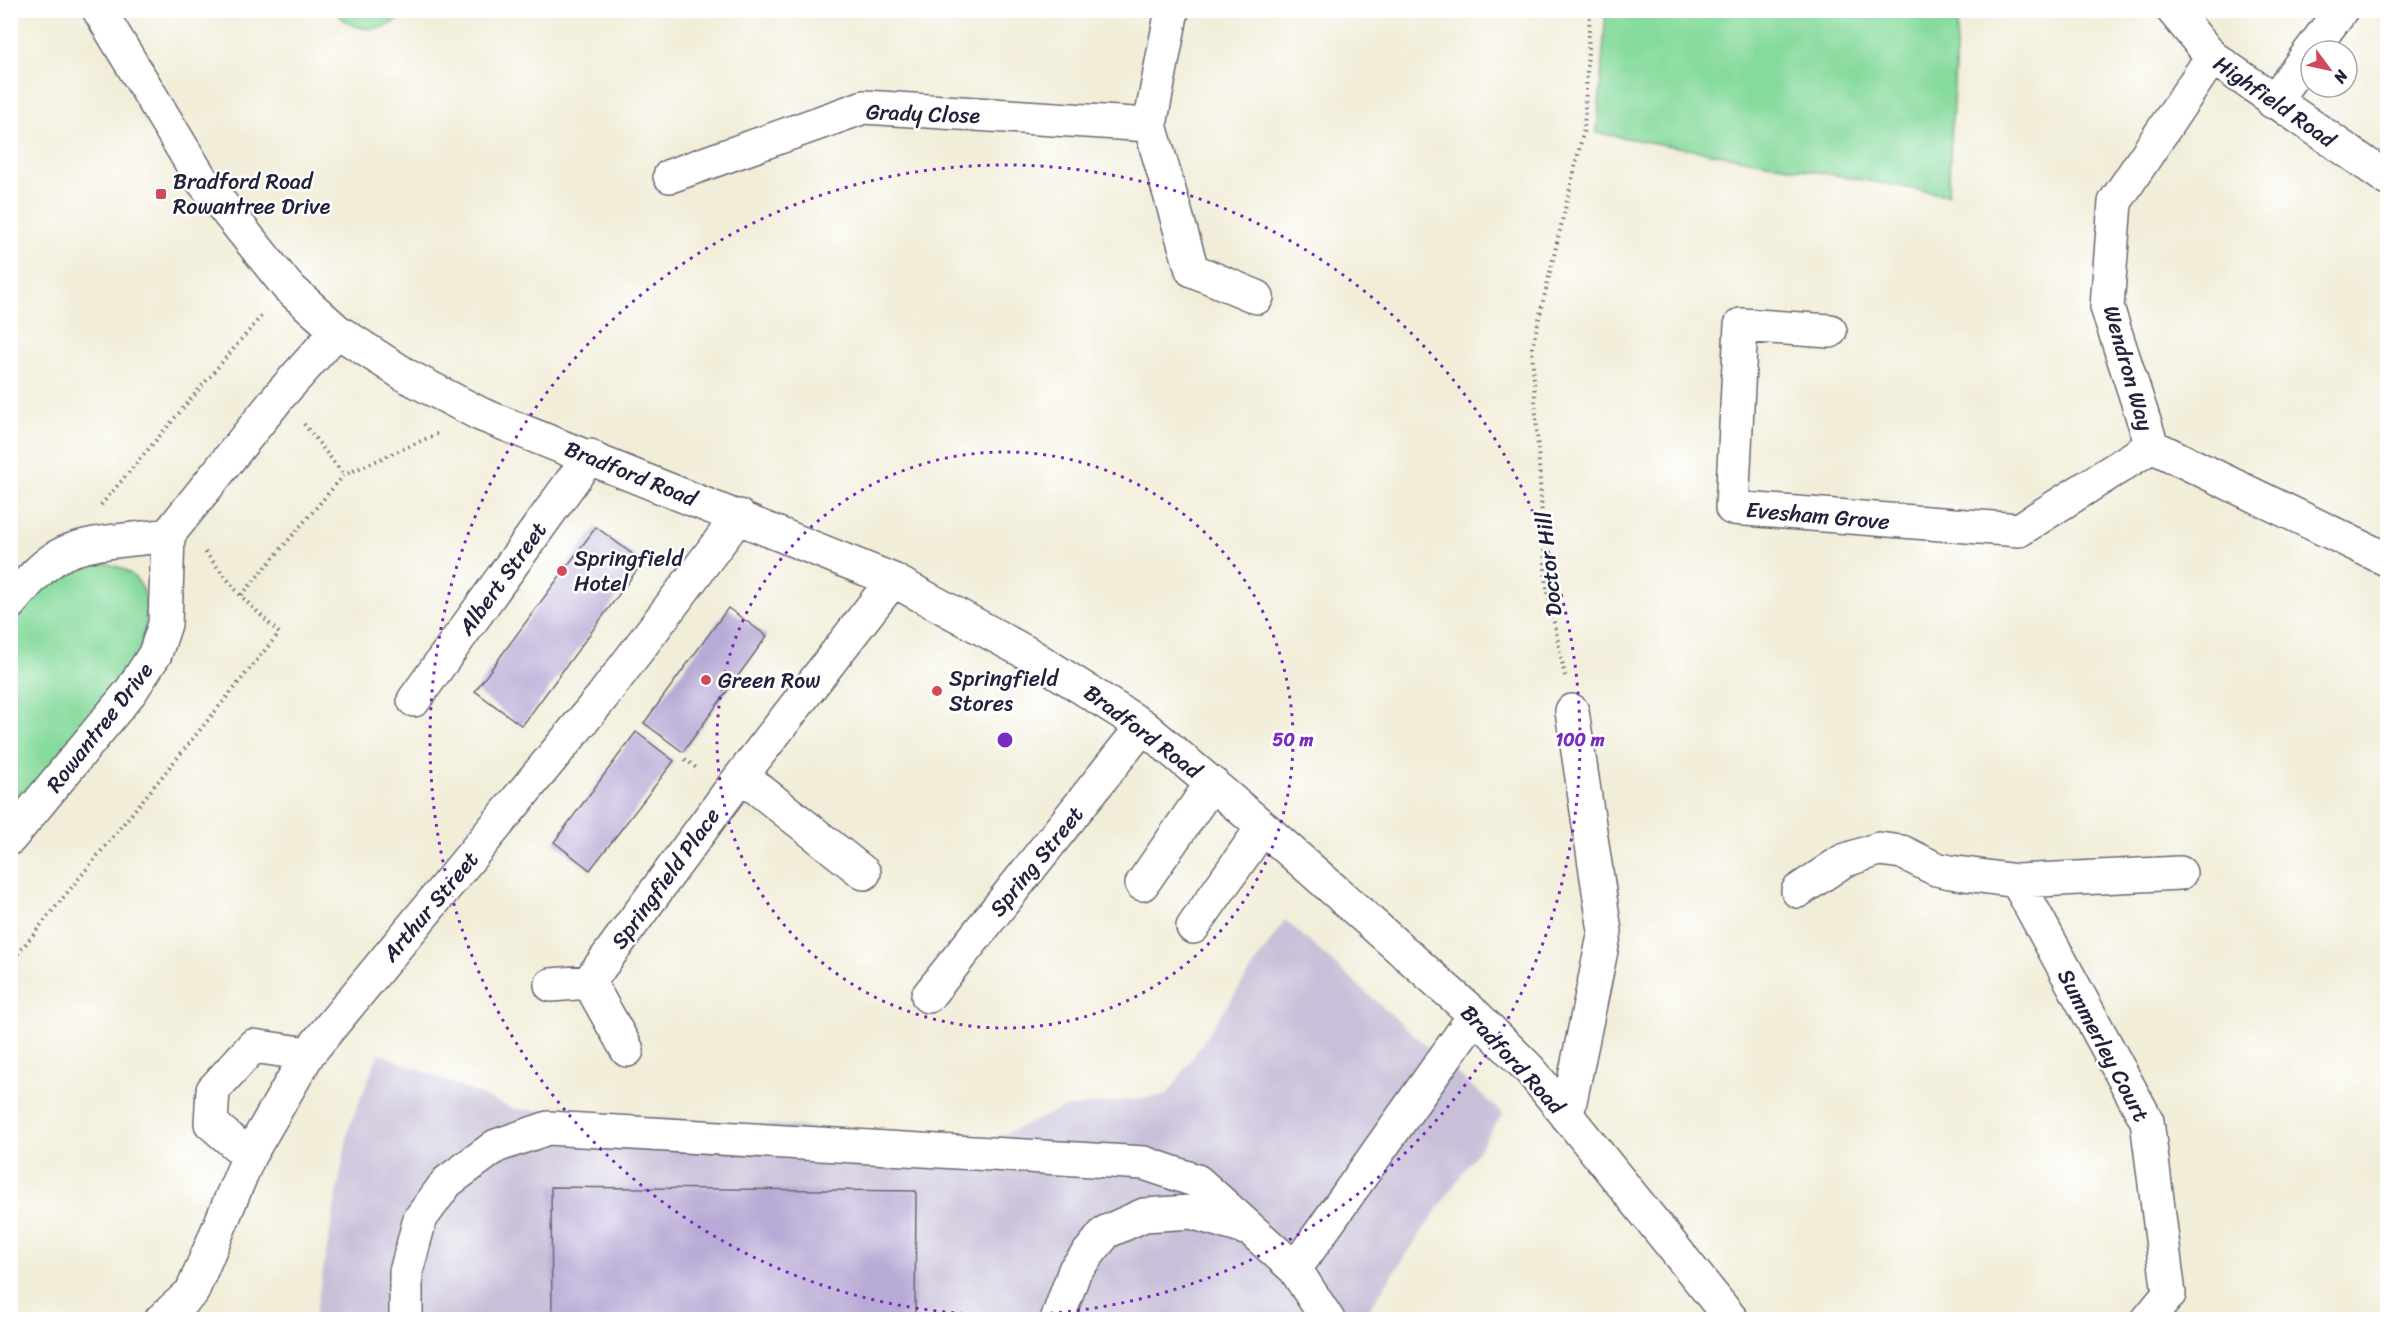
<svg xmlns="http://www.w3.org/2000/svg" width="2398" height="1330" font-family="Sriracha,sans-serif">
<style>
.industrial{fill:#c8bfd8}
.green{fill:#86da9c;stroke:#547e6c;stroke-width:1.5}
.building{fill:#b8aad6}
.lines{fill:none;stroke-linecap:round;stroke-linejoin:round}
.minor-casing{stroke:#6a6972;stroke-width:36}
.path{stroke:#6a6972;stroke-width:4;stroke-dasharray:1.5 4.5;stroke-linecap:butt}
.minor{stroke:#fff;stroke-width:33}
.ring{fill:none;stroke:#7b2cbf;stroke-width:3;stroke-dasharray:3 6}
.poi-dot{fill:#d1495b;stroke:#fff;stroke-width:2}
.labels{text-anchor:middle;stroke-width:5;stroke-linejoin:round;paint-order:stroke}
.street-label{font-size:22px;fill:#22223b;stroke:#fff}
.poi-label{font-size:22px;fill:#22223b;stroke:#fff;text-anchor:start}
.centre{fill:#7b2cbf;stroke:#fff;stroke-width:3}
.ring-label{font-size:18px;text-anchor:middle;font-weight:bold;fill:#7b2cbf;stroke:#fff;stroke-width:5;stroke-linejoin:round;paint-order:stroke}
</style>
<rect width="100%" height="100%" fill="#fff"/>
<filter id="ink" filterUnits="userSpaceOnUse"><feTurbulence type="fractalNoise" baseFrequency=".0167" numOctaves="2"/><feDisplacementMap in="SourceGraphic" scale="12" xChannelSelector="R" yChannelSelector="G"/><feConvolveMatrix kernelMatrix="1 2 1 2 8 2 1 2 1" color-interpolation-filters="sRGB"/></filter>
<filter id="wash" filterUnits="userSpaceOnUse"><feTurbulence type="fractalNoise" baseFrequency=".008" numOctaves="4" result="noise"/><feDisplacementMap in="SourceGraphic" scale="24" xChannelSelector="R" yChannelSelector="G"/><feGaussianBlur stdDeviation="1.35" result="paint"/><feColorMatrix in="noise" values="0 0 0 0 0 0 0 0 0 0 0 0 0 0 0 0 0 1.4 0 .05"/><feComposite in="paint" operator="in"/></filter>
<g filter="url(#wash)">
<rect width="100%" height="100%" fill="#f1edd8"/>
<!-- industrial -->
<path class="industrial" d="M1285,920L1503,1114L1362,1319L314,1320L349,1127L379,1053L514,1109L994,1139L1063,1108L1167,1095Z"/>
<!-- green -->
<path class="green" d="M335,11H408C387,33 356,36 335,11Z
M1606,11H1958L1948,195L1597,133Z
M86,561C153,564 155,605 137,659L11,814V625L42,587L62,568Z"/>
<g id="blocks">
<!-- building -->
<path class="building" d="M596,527L643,562L522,726L475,691Z
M728,608L767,636L683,752L644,723Z
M636,732L674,761L590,870L554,842Z
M551,1187L916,1191L915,1320H552Z"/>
</g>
</g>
<g filter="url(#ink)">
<use href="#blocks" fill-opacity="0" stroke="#6a6972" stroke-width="1.5"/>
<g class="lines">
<defs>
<path id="minor" d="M99,10L201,179L287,286L337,331L407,376L480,414L893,580L1027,653L1143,726L1263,827L1475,1015L1531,1071L1732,1320
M1172,10L1150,125L1192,270L1257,297
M2173,10L2212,57L2388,179
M2212,57L2115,202L2107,307L2152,446L2388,560
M2273,102L2341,10
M670,176L864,107L1150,125
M1830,331L1741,325L1732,508L2019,530L2152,446
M10,603C25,586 38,569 57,557C84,540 136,540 168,535
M414,700L590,456
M742,776L864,873
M10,838L131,691L155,654L165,624L168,535L281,394L337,331
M2017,881L2147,1121L2169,1294L2148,1320
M1142,884L1212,783
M1798,891L1843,861L1879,849L1902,852L1936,869L1950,872L2017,881L2180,873
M1193,927L1263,827
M589,982L729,792L893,580
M551,985L589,982L627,1050
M928,996L1143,726
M1567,1116L1605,931L1572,711
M249,1156L211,1123L213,1090L253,1046L308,1054
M1295,1269L1475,1015
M161,1320L192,1292L249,1156L308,1054L602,697L739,516
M406,1320V1272L420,1219L447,1182L496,1146L548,1128L1144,1163L1197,1181L1295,1269L1328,1320
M1057,1320L1075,1270L1106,1232L1144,1215L1191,1212L1245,1228"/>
</defs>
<!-- minor casing -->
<use href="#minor" class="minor-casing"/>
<!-- path -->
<path class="path" d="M304,424L344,475
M101,505L263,314
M205,552L241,596
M1565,676L1546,583L1532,348L1584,129L1590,10
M685,759L699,770
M10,963L279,633L241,596L344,475L439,433"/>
<!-- minor -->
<use href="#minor" class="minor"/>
</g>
</g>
<!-- distance rings -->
<g class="ring">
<circle cx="1005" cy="740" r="288"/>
<circle cx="1005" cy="740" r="575"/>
</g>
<!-- markers -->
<g class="poi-dot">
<rect x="155" y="188" width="12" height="12" rx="3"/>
<circle cx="562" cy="571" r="6"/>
<circle cx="706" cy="680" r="6"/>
<circle cx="937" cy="691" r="6"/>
</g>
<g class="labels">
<!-- street labels -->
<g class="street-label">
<text transform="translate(2275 101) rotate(35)" y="8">Highfield Road</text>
<text transform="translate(923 113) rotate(2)" y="8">Grady Close</text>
<text transform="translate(2129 368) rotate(74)" y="8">Wendron Way</text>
<text transform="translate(631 473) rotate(22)" y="8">Bradford Road</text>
<text transform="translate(1818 515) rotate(5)" y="8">Evesham Grove</text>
<text transform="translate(1548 564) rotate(-96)" y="8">Doctor Hill</text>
<text transform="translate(502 578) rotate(-54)" y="8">Albert Street</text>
<text transform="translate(99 727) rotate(-52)" y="8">Rowantree Drive</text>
<text transform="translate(1143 731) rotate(37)" y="8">Bradford Road</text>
<text transform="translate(1036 861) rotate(-51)" y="8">Spring Street</text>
<text transform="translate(665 878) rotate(-54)" y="8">Springfield Place</text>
<text transform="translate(430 906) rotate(-50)" y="8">Arthur Street</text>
<text transform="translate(2104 1045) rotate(62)" y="8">Summerley Court</text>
<text transform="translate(1513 1059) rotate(47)" y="8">Bradford Road</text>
</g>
<!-- poi labels -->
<g class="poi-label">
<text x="173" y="189">Bradford Road<tspan x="173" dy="25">Rowantree Drive</tspan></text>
<text x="574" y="566">Springfield<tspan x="574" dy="25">Hotel</tspan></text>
<text x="949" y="686">Springfield<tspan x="949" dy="25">Stores</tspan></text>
<text x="718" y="688">Green Row</text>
</g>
</g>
<circle cx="1005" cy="740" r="9" class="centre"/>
<g class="ring-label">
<text x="1293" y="746">50 m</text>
<text x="1580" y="746">100 m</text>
</g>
<!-- margin -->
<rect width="2398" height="1330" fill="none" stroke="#fff" stroke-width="36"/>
<!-- north arrow -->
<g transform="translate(2329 69) rotate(123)"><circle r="28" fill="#ffffff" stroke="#a7a7b1" stroke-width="1.5"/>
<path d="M0-4.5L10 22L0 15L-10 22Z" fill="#d1495b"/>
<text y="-9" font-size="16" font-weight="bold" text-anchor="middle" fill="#22223b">N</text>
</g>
</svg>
